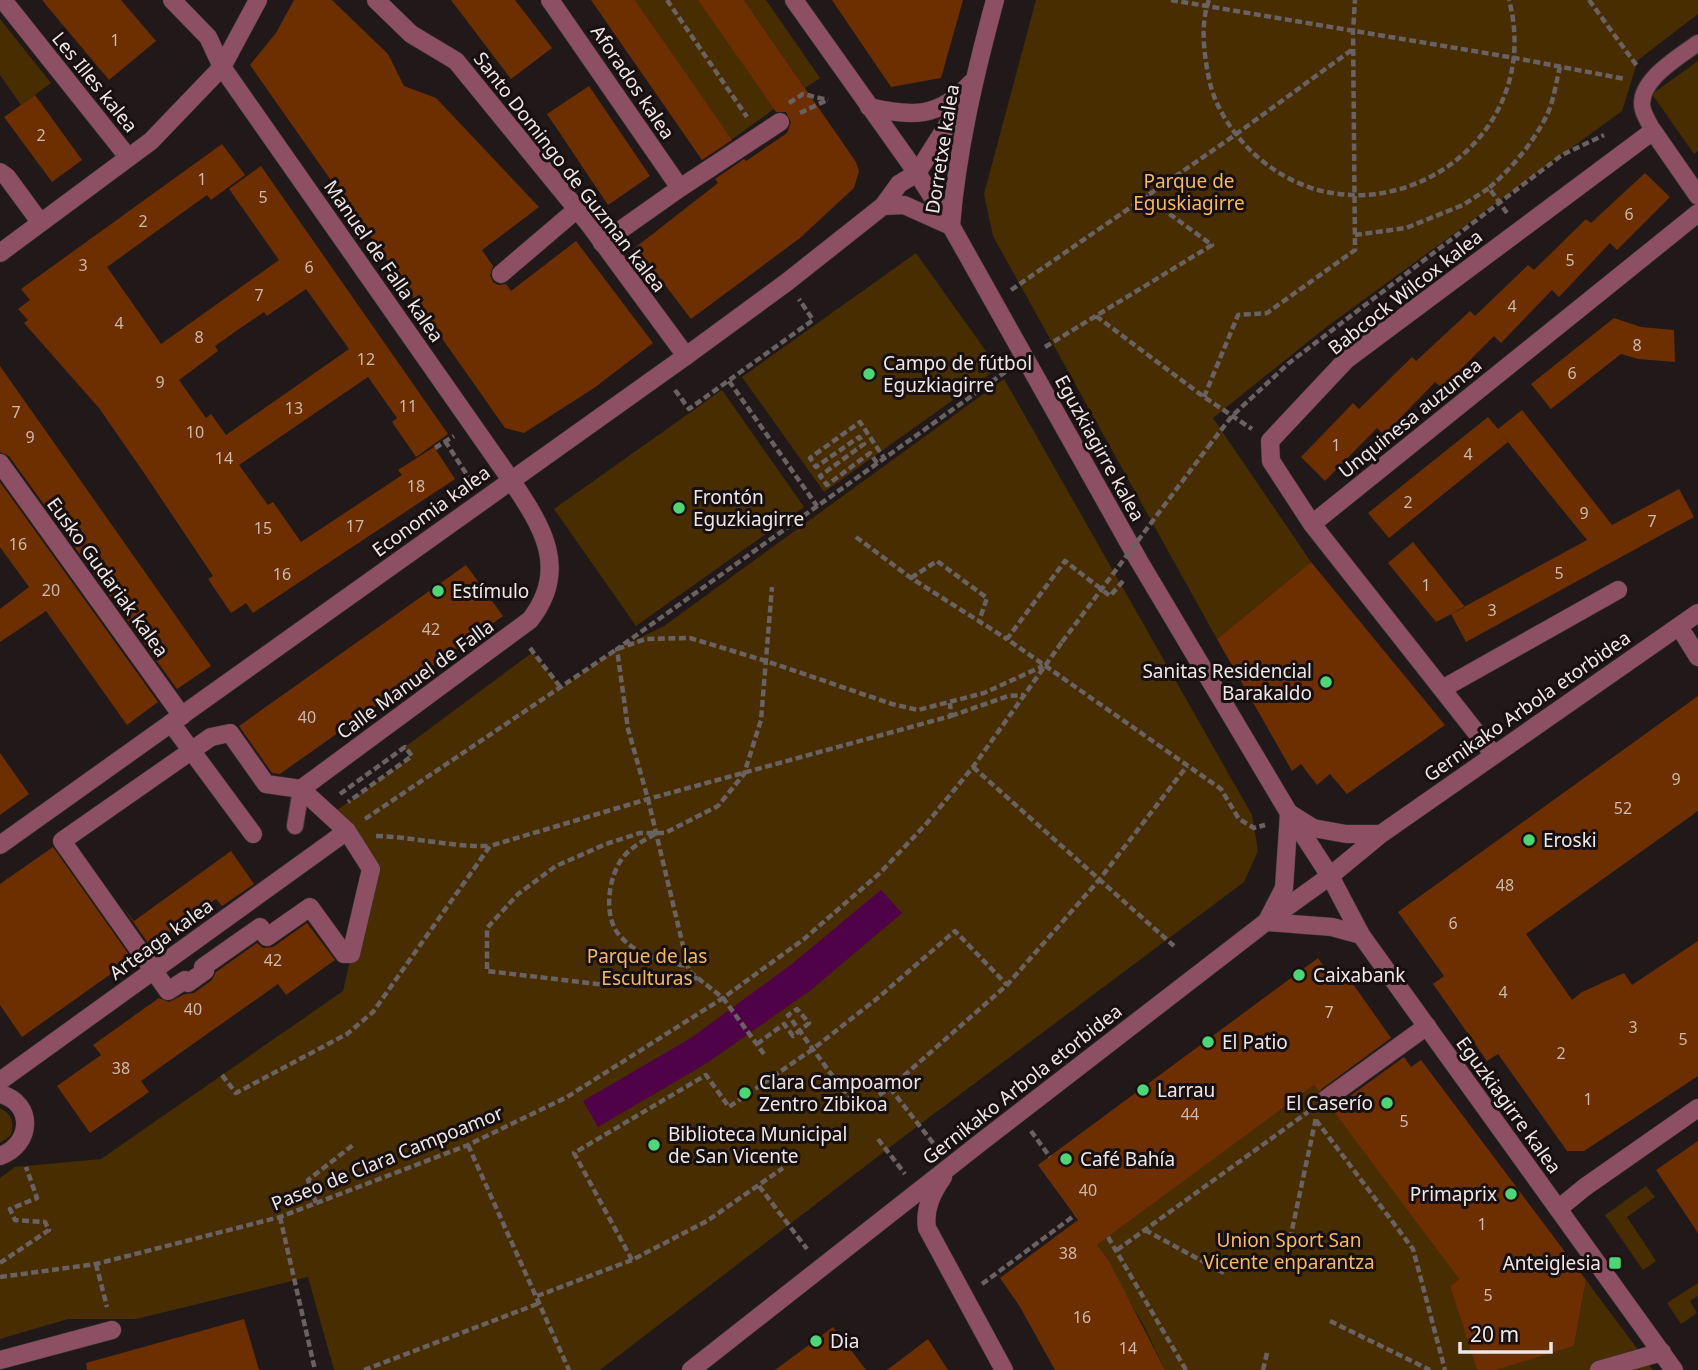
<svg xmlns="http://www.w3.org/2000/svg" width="1698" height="1370" font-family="'Noto Sans',sans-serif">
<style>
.green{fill:#482d00}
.water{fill:#4f0247}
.building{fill:#6d2e00;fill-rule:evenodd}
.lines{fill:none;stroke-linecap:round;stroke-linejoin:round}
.service-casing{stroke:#3e3636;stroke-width:18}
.pedestrian-casing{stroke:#3e3636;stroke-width:19}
.minor-casing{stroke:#3e3636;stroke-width:19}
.tertiary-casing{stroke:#3e3636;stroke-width:19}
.path{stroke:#6a6262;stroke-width:4.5;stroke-dasharray:7 3.5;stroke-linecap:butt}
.service{stroke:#8c4f64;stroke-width:16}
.pedestrian{stroke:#8c4f64;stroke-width:18}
.minor{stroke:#8c4f64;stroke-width:18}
.tertiary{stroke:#8c4f64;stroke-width:18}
.path-bridge{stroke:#6a6262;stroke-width:4.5;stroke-dasharray:7 3.5;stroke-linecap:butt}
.poi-dot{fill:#4dd676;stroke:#181010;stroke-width:2.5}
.labels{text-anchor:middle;stroke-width:6;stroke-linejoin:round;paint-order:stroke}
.number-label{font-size:16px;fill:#cdb9ad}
.street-label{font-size:19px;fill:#ede7e7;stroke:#181010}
.park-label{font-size:19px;fill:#f7b960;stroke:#181010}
.poi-label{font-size:19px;fill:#ede7e7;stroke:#181010;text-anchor:start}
</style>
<rect width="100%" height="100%" fill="#211919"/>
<!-- green -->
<path class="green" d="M635,0H699L774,109L731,140Z
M744,0H766L820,78L805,88Z
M1036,0H1698V14L1638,60L1622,111L1325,328L1213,418L1311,562L1217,639L993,236L984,194Z
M0,19L51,83L21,105L0,75Z
M1698,61V151L1694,154L1652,94Z
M916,253L998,368L824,492L742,377Z
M1004,379L1252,815L1258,851L1244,882L915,1128L600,1370H334L308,1277L136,1319H68L0,1339V1178L15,1167L101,1159L343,991L371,869L333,813L411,757L405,747L533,652L561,688L617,649L664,626Z
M722,390L804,507L636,626L554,509Z
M1316,1083L1459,1279L1450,1286L1477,1370H1165L1144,1326L1097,1245Z
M0,1108C12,1114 15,1124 10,1136L0,1143Z
M1646,1186L1655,1197L1627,1217L1656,1261L1643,1270L1605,1215Z
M1586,1280L1653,1370H1495L1574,1346Z
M1698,1283V1296L1690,1301L1697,1313L1681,1324L1667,1303Z"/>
<!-- water -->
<path class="water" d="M881,890L902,913L811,990L707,1063L598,1127L583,1101L691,1038L792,964Z"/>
<!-- building -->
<path class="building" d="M42,0H121L156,41L109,80Z
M294,0H332L388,54L404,86L436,98L539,207L482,250L493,266L490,275L493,282L498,285L506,284L511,291L576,241L653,343L594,388L524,433L505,428L250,65L276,33Z
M451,0H515L552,48L511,79Z
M591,0H635L732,140L702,160Z
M698,0H744L856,162L859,171L854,188L800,238L691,319L636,247L718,183L715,179L744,159L746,161L787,133L791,122L786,112H776Z
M832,0H963L941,78L891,87Z
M589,86L650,176L608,205L547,114Z
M35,95L82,160L52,182L4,117Z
M222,144L245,175L211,200L207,195L107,267L161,344L279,260L229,189L261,166L448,434L416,457L392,422L397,418L368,377L239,465L268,505L273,502L301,542L402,475L398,470L434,447L455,479L253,613L246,603L231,613L208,579L213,576L144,473L99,408L24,323L28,320L18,309L30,300L21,289ZM306,289L349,349L226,435L211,414L206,418L179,380L218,351L215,346L239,329L264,312L267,316Z
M1645,173L1670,197L1617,250L1610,243L1559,297L1552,290L1501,343L1494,336L1442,388L1435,382L1384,435L1377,428L1325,481L1301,457L1353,403L1359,409L1412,357L1416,361L1470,311L1475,316L1528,265L1534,270L1586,219L1591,223Z
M1614,318L1641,327L1674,330L1675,362L1638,359L1621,354L1551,409L1531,384Z
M0,366L211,666L177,689L9,456L0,452Z
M1522,410L1612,525L1679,489L1694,517L1466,642L1451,614L1587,540L1498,430L1508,442L1389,538L1368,513L1488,417L1498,429Z
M0,482L158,702L127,725L46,611L0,642V609L29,587L0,547Z
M1413,542L1465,607L1436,622L1388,563Z
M1311,562L1445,725L1347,794L1330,774L1317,785L1301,764L1292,771L1217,639Z
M466,565L503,616L280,774L272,773L239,726Z
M1698,696V811L1526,934L1572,1000L1582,992L1624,973L1632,985L1698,941V1076L1584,1151H1567L1498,1054L1487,1061L1433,984L1444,976L1398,912Z
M0,753L29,794L0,815Z
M53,847L132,959L22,1037L0,1005V884Z
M231,851L254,884L222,906L216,899L150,946L123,907L134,921Z
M307,923L335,960L286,995L278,984L183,1051L141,1081L149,1092L90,1133L57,1086L101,1055L93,1045L159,998L169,1002L185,994L194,993L212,980L216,972L257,943L263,948L273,947Z
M1318,958L1330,975L1341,967L1391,1038L1319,1091L1314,1085L1097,1245L1109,1261L1165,1370H1055L1020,1307L1000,1278L1078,1220L1038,1165Z
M1404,1057L1411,1067L1421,1060L1586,1280L1574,1346L1496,1370H1477L1450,1286L1459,1279L1332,1109Z
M1698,1141V1233L1656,1170Z
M244,1319L259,1370H87L86,1363Z
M833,1327L866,1370H775Z
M928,1339L948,1370H887Z"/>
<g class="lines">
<defs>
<path id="service" d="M1653,131C1650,124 1645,117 1643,110C1635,82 1679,57 1698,43
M295,826L301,789"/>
<path id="pedestrian" d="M3,0L128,157
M1685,636L1698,657
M230,733L266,784L301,789L347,831L371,869L351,954H344L310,907L267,937L260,927L203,967L205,971L188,983L185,980L168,991L62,841L211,737Z
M0,1081L347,831
M1326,1099L1427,1026
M1599,1370L1662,1352"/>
<path id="minor" d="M172,0L208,37L222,67L511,480C542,526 570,569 530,620L301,789
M376,0L411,34L456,61L589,224L686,356
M550,0L680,188L602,243
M794,0L917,173L951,226L1139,561L1289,813
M869,107C913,117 939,118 971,83
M0,172L7,177L40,222
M680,188L780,122
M0,253L151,141L222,67L258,0
M501,274L576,210
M0,463L182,716
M1312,524L1698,213
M1442,689L1618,590
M171,723L253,834
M1494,755L1312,524L1271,461L1270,441L1346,360L1653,131L1698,196
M1330,876L1361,935L1674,1370
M1266,922L1332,927L1361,935
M0,1094C35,1103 32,1145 0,1156
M1558,1209L1585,1187L1698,1108
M0,1360L112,1330"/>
<path id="tertiary" d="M883,206L899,184L917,173L967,94
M1289,813L1313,828L1346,834H1381
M1293,819L1330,876
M0,845L686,356L787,282L883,206L904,205L951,226C957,150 975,74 995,0
M1268,919L1284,888L1289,813
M943,1177C932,1193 924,1209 927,1228L1004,1370
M691,1370L985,1139L1266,922L1330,876L1381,834L1698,613"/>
</defs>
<!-- service casing -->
<use href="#service" class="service-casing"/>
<!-- pedestrian casing -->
<use href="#pedestrian" class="pedestrian-casing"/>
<!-- minor casing -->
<use href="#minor" class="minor-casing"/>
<!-- tertiary casing -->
<use href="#tertiary" class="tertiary-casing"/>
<!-- path -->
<path class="path" d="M667,0L747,117
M1171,0L1515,58L1625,79
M1209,0C1200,24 1204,54 1209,79C1215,107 1231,131 1251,151C1364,260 1549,151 1509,0
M1589,0L1637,66
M789,103L803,94L828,100
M800,113L827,100
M1507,213L1489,188C1512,168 1533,143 1547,115C1554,100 1556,82 1560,67
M1355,235L1406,228L1463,205L1489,188
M1011,290L1235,135L1353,49
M1096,316L1204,397L1252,429
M1045,347L1212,245L1145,196
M729,381L817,506
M675,390L689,409L813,320L799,299
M1204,397L1238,315L1267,313L1355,250L1353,31L1355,0
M445,441L471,481
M1208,447L1232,416L1289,363L1562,155L1604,135
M435,448L454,436
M877,463L870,453L827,485L820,476L864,444L859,437L816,467L810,458L860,422L884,458
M856,537L911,578L1007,639
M911,578L937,561L987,598L979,621
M1123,581L1110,596L1065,561L1007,639L1221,789L1239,819L1254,828L1265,825
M530,648L561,688
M951,716L1008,696L1024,695
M973,767L1174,946
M340,794L405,747L412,756L348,802
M365,819L617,649L646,639L690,638L766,661L892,704L918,710L984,693L1043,666
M655,834C643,841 629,848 621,860C608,880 603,917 620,936C638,956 663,962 688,966
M376,836C414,837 451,847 489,846
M698,978L677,981L608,977L606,985L487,971V928L518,894L556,866L606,844L640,833H665L718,806L744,774L761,720L772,587
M757,1044L784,1024L793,1036L809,1023L797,1009L788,1015L858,1111
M764,1054L723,998L689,971L648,799L628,729L617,649L1008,370
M222,1075L236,1093L347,1034L373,1012L490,846L648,799L951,716L950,703
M890,1088L937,1148
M879,1095L890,1088L1007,985L1099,880L1187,766
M1316,1120L1413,1249L1445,1370
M1031,1131L1050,1157
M878,1139L905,1174
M468,1145L569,1370
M759,1186L807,1249
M316,1203L308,1180L353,1145
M280,1217L315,1370
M1145,1230L1224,1273
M1108,1237L1186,1370
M1290,1239L1316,1118
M1117,1250L1308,1112
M632,1260L574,1153L706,1075L729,1107L813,1049L879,997L955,931L1007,985
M0,1263L49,1230L45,1222L15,1220L10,1209L37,1198L26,1167
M96,1264L107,1307
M0,1277L96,1264L280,1217L468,1145L567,1097L723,998L804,939L880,873L927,823L973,767L1062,642
M982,1284L1075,1215
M537,1296L632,1260L707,1221L783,1168
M1330,1321L1430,1370
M364,1370L540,1303
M1263,1370L1267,1353"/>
<!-- service -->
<use href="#service" class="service"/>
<!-- pedestrian -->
<use href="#pedestrian" class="pedestrian"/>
<!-- minor -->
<use href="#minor" class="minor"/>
<!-- tertiary -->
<use href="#tertiary" class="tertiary"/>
<!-- path-bridge -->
<path class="path-bridge" d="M1062,642L1208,447"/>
</g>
<!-- markers -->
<g class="poi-dot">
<circle cx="869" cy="374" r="7"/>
<circle cx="679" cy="508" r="7"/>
<circle cx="438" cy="591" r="7"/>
<circle cx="1326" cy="682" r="7"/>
<circle cx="1529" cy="840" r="7"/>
<circle cx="1299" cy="975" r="7"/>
<circle cx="1208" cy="1042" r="7"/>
<circle cx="1143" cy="1090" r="7"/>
<circle cx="745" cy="1093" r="7"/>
<circle cx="1387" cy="1103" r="7"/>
<circle cx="654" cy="1145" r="7"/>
<circle cx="1066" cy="1159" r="7"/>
<circle cx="1511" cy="1194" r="7"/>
<rect x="1608" y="1256" width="14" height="14" rx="3.5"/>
<circle cx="816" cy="1341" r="7"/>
</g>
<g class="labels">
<!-- number labels -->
<g class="number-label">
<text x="115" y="46">1</text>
<text x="41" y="141">2</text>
<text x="202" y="185">1</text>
<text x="263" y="203">5</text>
<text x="1629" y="220">6</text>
<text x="143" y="227">2</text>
<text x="1570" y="266">5</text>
<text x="83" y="271">3</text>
<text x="309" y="273">6</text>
<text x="259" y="301">7</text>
<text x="1512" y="312">4</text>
<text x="119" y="329">4</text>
<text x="199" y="343">8</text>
<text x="1637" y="351">8</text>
<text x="366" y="365">12</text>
<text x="1572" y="379">6</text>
<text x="160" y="388">9</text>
<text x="408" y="412">11</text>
<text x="294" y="414">13</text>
<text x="16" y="418">7</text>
<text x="195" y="438">10</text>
<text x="30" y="443">9</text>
<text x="1336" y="451">1</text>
<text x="1468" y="460">4</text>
<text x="224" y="464">14</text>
<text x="416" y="492">18</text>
<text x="1408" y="508">2</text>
<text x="1584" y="519">9</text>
<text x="1652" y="527">7</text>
<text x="355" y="532">17</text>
<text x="263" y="534">15</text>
<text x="18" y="550">16</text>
<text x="1559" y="579">5</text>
<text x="282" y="580">16</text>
<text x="1426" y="591">1</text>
<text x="51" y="596">20</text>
<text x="1492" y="616">3</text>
<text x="431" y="635">42</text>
<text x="307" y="723">40</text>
<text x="1676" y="785">9</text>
<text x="1623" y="814">52</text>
<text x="1505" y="891">48</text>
<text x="1453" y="929">6</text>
<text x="273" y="966">42</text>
<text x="1503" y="998">4</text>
<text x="193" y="1015">40</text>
<text x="1329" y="1018">7</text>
<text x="1633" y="1033">3</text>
<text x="1683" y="1045">5</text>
<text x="1561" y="1059">2</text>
<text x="121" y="1074">38</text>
<text x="1588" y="1105">1</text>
<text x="1190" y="1120">44</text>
<text x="1404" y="1127">5</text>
<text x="1088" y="1196">40</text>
<text x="1482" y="1230">1</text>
<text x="1068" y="1259">38</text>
<text x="1488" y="1301">5</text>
<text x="1082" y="1323">16</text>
<text x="1128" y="1354">14</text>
</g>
<!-- street labels -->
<g class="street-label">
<text transform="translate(95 82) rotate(51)" y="7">Les Illes kalea</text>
<text transform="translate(633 82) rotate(56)" y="7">Aforados kalea</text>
<text transform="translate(942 149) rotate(-81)" y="7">Dorretxe kalea</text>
<text transform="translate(570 172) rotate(52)" y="7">Santo Domingo de Guzman kalea</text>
<text transform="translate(384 261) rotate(55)" y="7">Manuel de Falla kalea</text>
<text transform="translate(1405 292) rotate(-38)" y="7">Babcock Wilcox kalea</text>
<text transform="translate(1410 418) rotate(-39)" y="7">Unquinesa auzunea</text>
<text transform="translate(1100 448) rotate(61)" y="7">Eguzkiagirre kalea</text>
<text transform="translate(431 511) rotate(-36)" y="7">Economia kalea</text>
<text transform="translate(108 577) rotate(54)" y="7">Eusko Gudariak kalea</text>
<text transform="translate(415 679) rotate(-36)" y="7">Calle Manuel de Falla</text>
<text transform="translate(1527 706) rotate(-35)" y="7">Gernikako Arbola etorbidea</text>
<text transform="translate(161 939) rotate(-36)" y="7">Arteaga kalea</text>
<text transform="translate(1022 1084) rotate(-38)" y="7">Gernikako Arbola etorbidea</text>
<text transform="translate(1509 1105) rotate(54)" y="7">Eguzkiagirre kalea</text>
<text transform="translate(387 1158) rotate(-22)" y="7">Paseo de Clara Campoamor</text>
</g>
<!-- park labels -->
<g class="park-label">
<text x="1189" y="188">Parque de<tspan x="1189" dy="22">Eguskiagirre</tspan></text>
<text x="647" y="963">Parque de las<tspan x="647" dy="22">Esculturas</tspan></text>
<text x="1289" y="1247">Union Sport San<tspan x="1289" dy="22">Vicente enparantza</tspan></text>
</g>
<!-- poi labels -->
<g class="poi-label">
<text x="883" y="370">Campo de fútbol<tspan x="883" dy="22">Eguzkiagirre</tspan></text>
<text x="693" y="504">Frontón<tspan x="693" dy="22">Eguzkiagirre</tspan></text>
<text x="452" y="598">Estímulo</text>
<text x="1312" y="678" text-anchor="end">Sanitas Residencial<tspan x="1312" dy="22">Barakaldo</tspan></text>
<text x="1543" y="847">Eroski</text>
<text x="1313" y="982">Caixabank</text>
<text x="1222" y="1049">El Patio</text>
<text x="759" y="1089">Clara Campoamor<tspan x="759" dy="22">Zentro Zibikoa</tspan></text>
<text x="1157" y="1097">Larrau</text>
<text x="1373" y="1110" text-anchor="end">El Caserío</text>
<text x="668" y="1141">Biblioteca Municipal<tspan x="668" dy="22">de San Vicente</tspan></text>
<text x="1080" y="1166">Café Bahía</text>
<text x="1497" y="1201" text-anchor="end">Primaprix</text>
<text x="1601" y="1270" text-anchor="end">Anteiglesia</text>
<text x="830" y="1348">Dia</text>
</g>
</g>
<!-- scale -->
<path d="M1460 1342v10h91v-10" fill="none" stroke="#ede7e7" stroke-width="3.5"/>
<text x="1470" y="1342" font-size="21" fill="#ede7e7" stroke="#181010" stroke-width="5" paint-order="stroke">20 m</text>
</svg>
